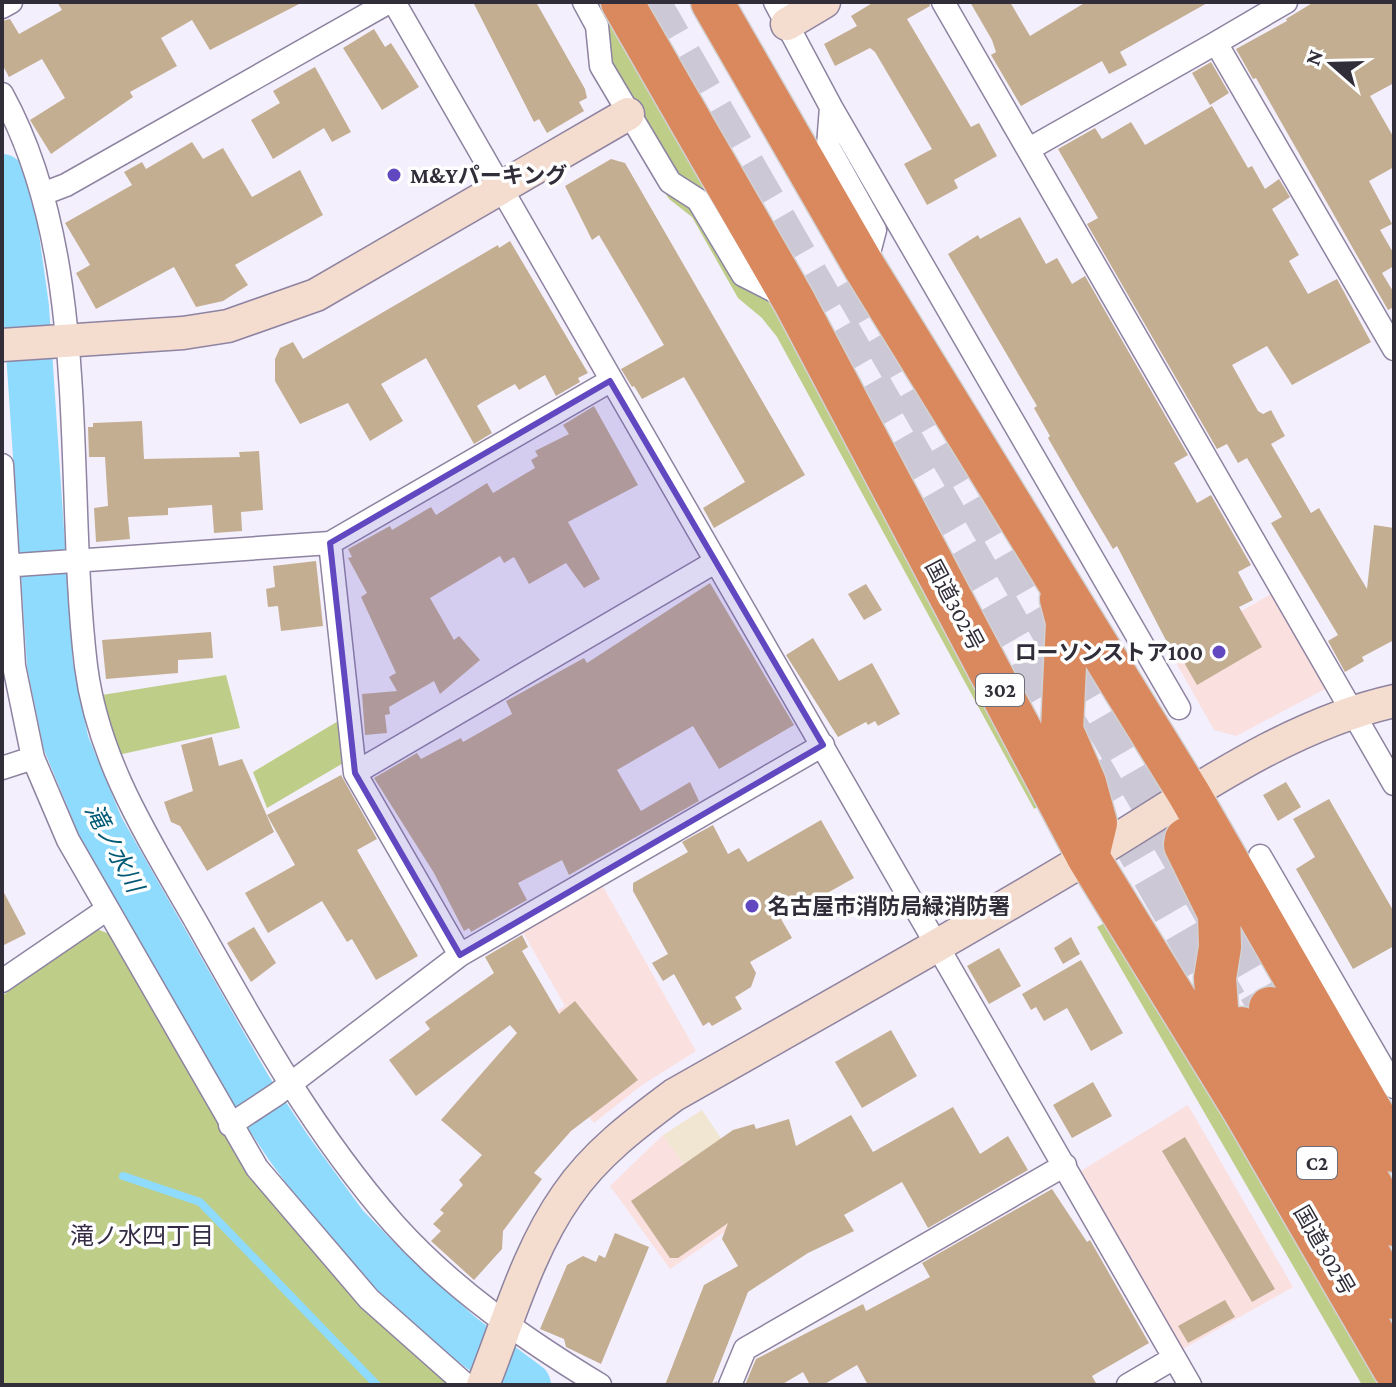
<svg xmlns="http://www.w3.org/2000/svg" width="1396" height="1387" font-family="'Crimson Pro','Noto Sans JP',serif">
<style>
.commercial{fill:#fbe0e0}
.industrial{fill:#f0e6d1}
.green{fill:#bece89}
.lines{fill:none;stroke-linecap:round;stroke-linejoin:round}
.stream{stroke:#8edbfd;stroke-width:8}
.river{stroke:#8edbfd;stroke-width:46}
.building{fill:#c4ae92}
.highway-tunnel{stroke:#ccc8d5;stroke-width:42;stroke-dasharray:42 21;stroke-linecap:butt}
.street-casing{stroke:#8e83a1;stroke-width:25}
.secondary-casing{stroke:#8e83a1;stroke-width:35}
.highway-casing{stroke:#d2d1d3;stroke-width:45}
.street{stroke:#fff;stroke-width:22}
.secondary{stroke:#f4dccf;stroke-width:32}
.highway{stroke:#da895f;stroke-width:42}
.marked{fill:#6148c1;fill-opacity:0.2;stroke:#6148c1;stroke-width:6;stroke-linejoin:round}
.poi-dot{fill:#6148c1;stroke:#fefefe;stroke-width:3}
.labels{text-anchor:middle;stroke-width:7;stroke-linejoin:round;paint-order:stroke}
.shield{fill:#fefefe;stroke:#6e6c74;stroke-width:2}
.shield-label{font-size:20px;font-weight:bold;fill:#312d39}
.poi-label{font-size:22px;font-weight:bold;fill:#312d39;stroke:#fefefe;text-anchor:start}
.street-label{font-size:22px;fill:#312d39;stroke:#fefefe}
.water-label{font-size:24px;font-style:italic;fill:#005a76;stroke:#fefefe}
.neighbourhood-label{font-size:24px;fill:#352b44;stroke:#fefefe}
</style>
<rect width="100%" height="100%" fill="#f3effc"/>
<!-- commercial -->
<path class="commercial" d="M1273,593L1327,688L1236,736L1214,730L1170,652Z
M601,883L696,1051L642,1085L594,1123L522,1033L565,1006L521,929Z
M1188,1105L1293,1287L1181,1350L1079,1172Z
M663,1135L729,1229L670,1269L610,1186Z"/>
<!-- industrial -->
<path class="industrial" d="M702,1110L766,1205L729,1229L663,1135Z"/>
<!-- green -->
<path class="green" d="M591,2H607L753,258L682,185L608,63Z
M657,181L685,199L745,287L777,307L1044,803L1034,809L777,337L762,318L738,298L692,217L669,199Z
M226,675L240,728L118,755L102,695Z
M340,720L345,762L267,808L253,772Z
M1110,920L1380,1385H1362L1097,927Z
M94,928L115,936C157,1014 197,1095 248,1169C304,1252 379,1319 454,1385H2V996Z"/>
<g class="lines">
<!-- stream -->
<path class="stream" d="M123,1176L200,1202L377,1385"/>
<!-- river -->
<path class="river" d="M2,177L15,229L26,307L50,665L66,743L101,828L249,1088L288,1147L345,1225L389,1270L462,1336L528,1385"/>
</g>
<!-- building -->
<path class="building" d="M57,2H303L210,50L192,20L161,38L177,66L130,92L133,97L51,154L30,120L65,98L42,59L9,77L2,64V21L10,19L19,34L62,10Z
M473,2H536L585,89L587,98L579,102L584,111L547,133L539,119L534,122Z
M874,2H929L930,6L907,19L971,127L979,123L997,156L954,180L958,188L927,205L904,164L932,149L875,52L870,48L835,66L824,44L857,26L851,16Z
M970,2H1010L1030,36L1086,2H1209L1120,52L1127,65L1109,74L1102,61L1021,106L991,55L996,52L992,40Z
M1314,2H1394V83L1370,96L1394,138V167L1369,181L1392,224L1380,230L1394,254V266L1382,273L1394,293V307L1388,310L1256,78L1253,79L1236,49L1287,21L1286,19Z
M374,29L385,47L391,43L419,87L382,110L343,48Z
M1211,62L1229,93L1210,105L1192,73Z
M315,67L351,132L332,142L324,128L273,159L251,120L280,103L273,91Z
M1212,106L1248,168L1252,166L1265,189L1279,179L1290,197L1272,209L1299,255L1289,261L1308,294L1337,279L1371,342L1292,385L1267,346L1232,365L1258,411L1263,414L1271,410L1285,436L1271,444L1311,513L1319,508L1367,589L1374,525L1394,528V640L1362,657L1364,661L1345,672L1328,641L1338,635L1271,523L1282,517L1247,458L1238,463L1227,444L1217,449L1087,224L1098,218L1058,149L1095,128L1102,139L1131,122L1145,145Z
M192,142L203,159L223,148L252,197L300,170L323,215L235,265L248,285L223,301L196,307L174,267L96,309L76,273L90,265L65,223L132,185L124,172L142,162L146,169Z
M611,159L625,163L805,475L714,528L703,508L745,482L684,377L642,399L634,386L632,387L621,369L664,345L599,235L592,240L565,186Z
M1020,217L1046,264L1057,258L1072,284L1085,276L1188,455L1174,463L1197,503L1211,495L1251,565L1238,572L1253,600L1239,607L1262,647L1197,685L1174,645L1170,648L1117,546L1113,549L1085,502L1048,438L1050,436L1034,408L1037,406L948,254L978,235L980,239Z
M510,241L588,373L578,378L580,382L556,396L545,375L519,390L515,384L481,403L477,406L492,433L474,444L426,358L381,384L403,421L370,441L348,403L300,424L275,381V359L280,348L293,342L303,359L498,245L499,248Z
M594,406L638,485L568,522L600,579L584,588L566,563L529,584L514,557L504,563L500,556L430,598L454,640L459,636L480,660L440,694L434,681L389,707L390,714L385,715L387,733L365,735L362,694L397,691L389,677L396,673L361,597L367,593L348,558L352,557L348,549L390,526L392,530L431,507L436,515L487,483L493,493L535,468L531,460L538,456L535,451L569,434L563,425Z
M142,421L144,459L240,457L239,452L259,451L263,510L241,512L242,531L214,533L212,505L168,508V515L128,517L130,539L96,542L94,508L108,506L105,457H89L88,427H93V423Z
M316,561L323,626L281,631L278,606L268,607L266,589L275,587L273,566Z
M710,583L794,725L719,769L693,726L617,770L641,811L690,782L699,801L569,875L562,860L518,883L527,900L471,932L469,928L464,931L434,873L374,778L417,753L421,759L461,738L463,742L512,714L506,701L584,658L587,663Z
M866,584L882,610L864,620L848,594Z
M211,632L213,658L178,660V673L106,679L102,640Z
M813,638L839,681L872,663L900,714L878,726L875,721L868,725L866,722L838,737L786,655Z
M212,737L219,766L242,759L274,832L207,871L180,826L171,822L164,802L193,791L181,745Z
M341,775L377,839L357,850L418,956L376,980L352,939L347,942L322,901L268,933L245,893L295,865L267,815Z
M1286,782L1301,807L1278,821L1263,795Z
M1329,799L1394,912V946L1353,969L1296,869L1315,857L1293,819Z
M821,820L854,878L781,919L792,938L750,962L756,973L751,987L735,997L742,1009L712,1026L709,1022L703,1026L674,974L663,981L652,963L668,954L633,891V883L688,852L682,842L713,825L728,854L739,848L748,862Z
M2,889L26,934L2,946Z
M254,927L276,963L251,982L227,943Z
M522,935L528,947L522,951L559,1014L575,1001L638,1080L571,1131L534,1173L542,1179L503,1231L502,1249L474,1280L431,1241L441,1231L433,1224L444,1213L440,1210L463,1185L459,1180L482,1155L441,1120L517,1033L510,1025L416,1096L389,1060L430,1029L425,1022L494,973L485,957Z
M1071,937L1080,954L1063,964L1054,948Z
M999,948L1021,986L989,1004L967,966Z
M1081,960L1123,1033L1091,1051L1067,1008L1044,1021L1036,1007L1031,1010L1022,994Z
M891,1030L917,1076L862,1108L835,1062Z
M1093,1082L1112,1116L1072,1138L1053,1105Z
M953,1107L980,1154L1008,1136L1028,1170L928,1228L902,1182L844,1215L854,1231L808,1253L748,1292L712,1384L717,1381L716,1385H665L704,1285L738,1266L722,1239L728,1223L678,1258H670L631,1201L733,1130L754,1124L756,1129L789,1119L796,1146L851,1115L873,1152Z
M1185,1137L1275,1289L1252,1302L1162,1151Z
M1052,1189L1087,1242L1090,1240L1149,1343L1092,1376L1097,1385H868L857,1365L823,1385H810L803,1372L781,1385H745L756,1359L863,1304L866,1311L930,1277L922,1263Z
M615,1233L649,1247L601,1364L566,1347L564,1339L540,1329L567,1265L583,1256L596,1262L599,1255L605,1258Z
M1225,1300L1235,1317L1188,1343L1178,1326Z"/>
<g class="lines">
<!-- highway-tunnel -->
<path class="highway-tunnel" d="M649,2L1226,1002
M850,280L1270,1008"/>
<defs>
<path id="street" d="M394,2L1190,1385
M584,2L597,26L601,66L670,182L698,200L743,275L786,297
M775,2L831,107L1179,708
M943,2L1394,784
M2,7L11,2
M1216,43L1286,2
M2,94C93,259 64,483 86,666C98,760 148,838 194,918C254,1025 313,1132 394,1224C452,1289 526,1340 600,1385
M831,107L828,146L875,230L865,268
M1029,149L1216,43L1394,349
M45,193L66,185L389,2
M2,465L14,666L33,758L68,840L257,1168L369,1299L466,1385
M330,543L355,773L460,955
M2,566L330,543L610,381
M2,768L33,758
M355,773L715,562
M1260,856L1394,1087
M2,981L106,910
M230,1125L277,1094L460,955L823,745
M730,1385L745,1349L1065,1165
M1128,1385L1174,1358"/>
<path id="secondary" d="M787,24L824,2
M2,345L183,333L228,326L316,295L628,114
M483,1385C508,1322 528,1250 567,1195C595,1154 635,1124 674,1095C813,1016 952,939 1088,857C1185,799 1283,726 1394,701"/>
<path id="highway" d="M622,2L794,301L1088,857L1243,1109L1394,1369
M712,2L865,268L1189,794L1394,1151
M1061,599L1067,622L1062,730L1085,783L1096,823L1090,848
M1186,839L1185,845L1219,914L1220,947L1215,978L1218,1022L1231,1066
M1270,1008L1394,1225
M1241,1028L1394,1298"/>
</defs>
<!-- street casing -->
<use href="#street" class="street-casing"/>
<!-- secondary casing -->
<use href="#secondary" class="secondary-casing"/>
<!-- highway casing -->
<use href="#highway" class="highway-casing"/>
<!-- street -->
<use href="#street" class="street"/>
<!-- secondary -->
<use href="#secondary" class="secondary"/>
<!-- highway -->
<use href="#highway" class="highway"/>
</g>
<!-- marked area -->
<path class="marked" d="M610,381L823,745L460,955L355,773L330,543Z"/>
<!-- markers -->
<g class="poi-dot">
<circle cx="394" cy="175" r="8"/>
<circle cx="1219" cy="652" r="8"/>
<circle cx="752" cy="906" r="8"/>
</g>
<g class="labels">
<!-- shield labels -->
<g class="shield">
<rect x="976" y="674" width="48" height="32" rx="6"/>
<rect x="1297" y="1147" width="40" height="32" rx="6"/>
</g>
<g class="shield-label">
<text x="1000" y="697">302</text>
<text x="1317" y="1170">C2</text>
</g>
<!-- poi labels -->
<g class="poi-label">
<text x="410" y="183">M&amp;Yパーキング</text>
<text x="1203" y="660" text-anchor="end">ローソンストア100</text>
<text x="768" y="914">名古屋市消防局緑消防署</text>
</g>
<!-- street labels -->
<g class="street-label">
<text transform="translate(955 605) rotate(62)" y="8">国道302号</text>
<text transform="translate(1325 1250) rotate(60)" y="8">国道302号</text>
</g>
<!-- water labels -->
<g class="water-label">
<text transform="translate(114 848) rotate(62)" y="8">滝ノ水川</text>
</g>
<!-- neighbourhood labels -->
<g class="neighbourhood-label">
<text x="142" y="1244">滝ノ水四丁目</text>
</g>
</g>
<!-- border -->
<rect width="1396" height="1387" fill="none" stroke="#312d39" stroke-width="8"/>
<!-- north arrow -->
<g transform="translate(1332 64) rotate(290)" stroke="#fefefe" stroke-width="6" paint-order="stroke">
<path d="M0-6L14 30L0 20L-14 30Z" fill="#312d39"/>
<text y="-12" font-size="22" font-weight="bold" text-anchor="middle" fill="#312d39">N</text>
</g>
</svg>
